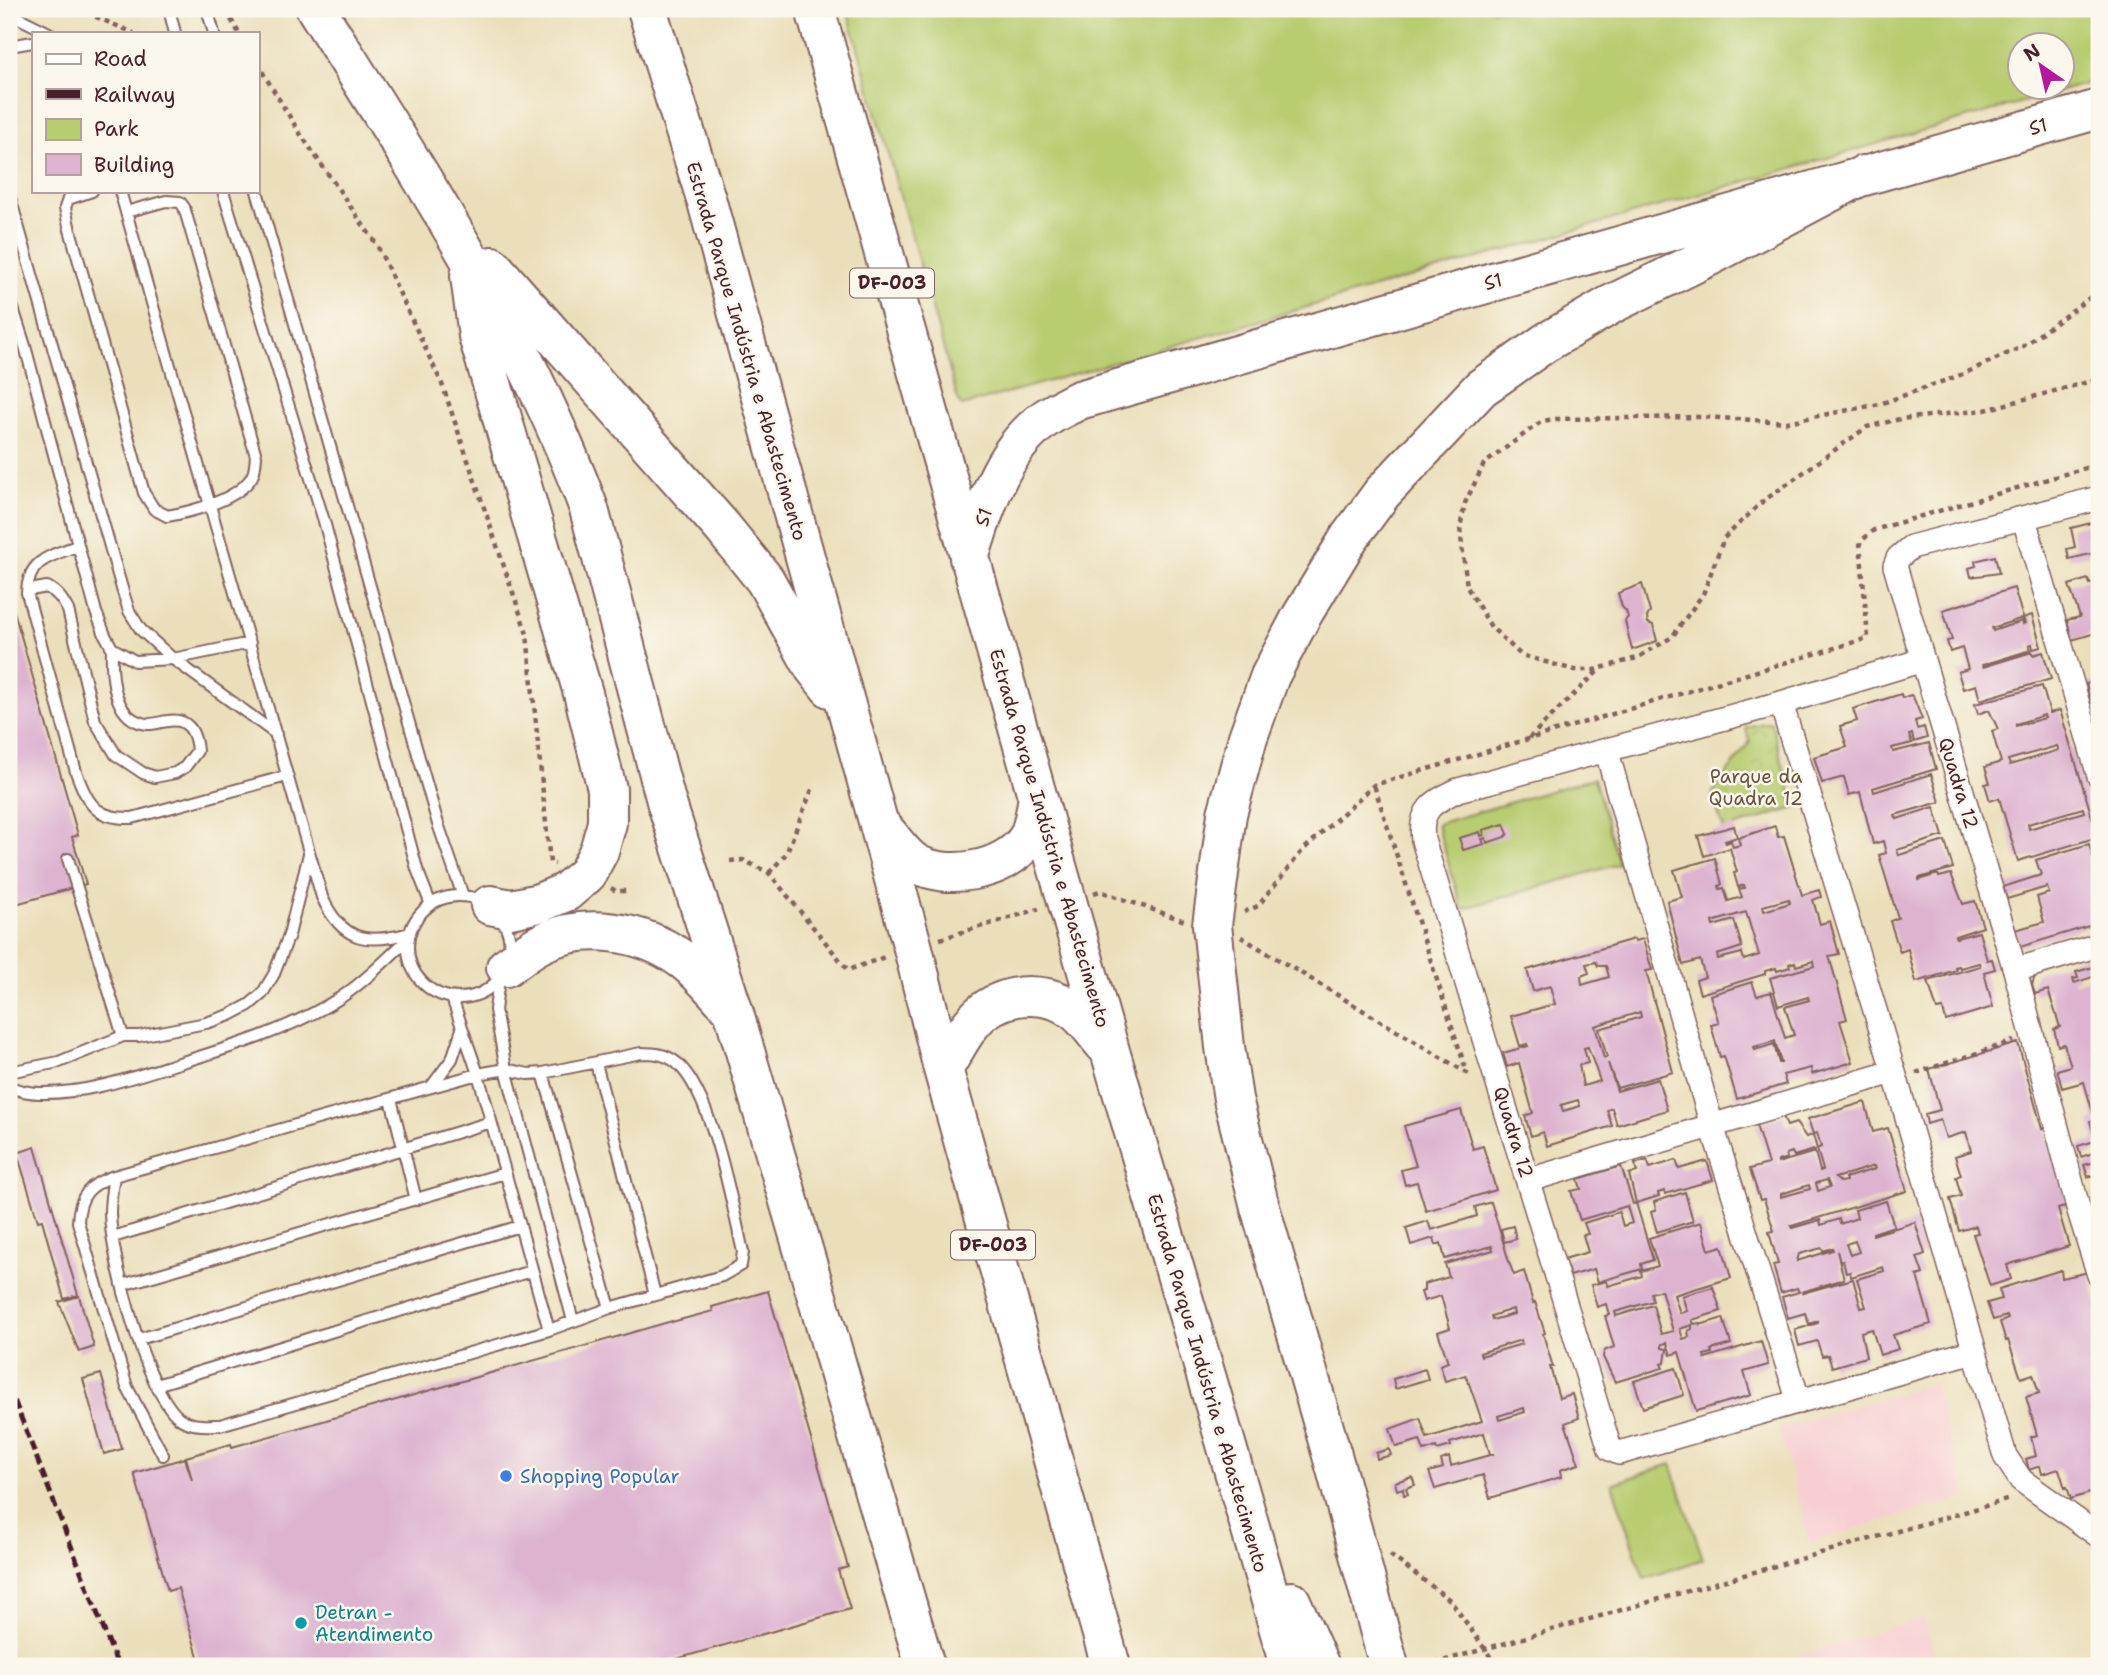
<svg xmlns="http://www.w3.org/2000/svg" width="2108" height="1675" font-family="'Shantell Sans',sans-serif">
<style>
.built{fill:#f7cfd2}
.green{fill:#b8cc70;stroke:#81764e;stroke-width:2;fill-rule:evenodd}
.park{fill:url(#park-crowns);stroke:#81764e;stroke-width:2}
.building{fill:#ddb3d0;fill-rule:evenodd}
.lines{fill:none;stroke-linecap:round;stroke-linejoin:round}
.lane-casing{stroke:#82625d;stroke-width:14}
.street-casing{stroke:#82625d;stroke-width:26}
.highway-casing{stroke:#82625d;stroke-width:42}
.path{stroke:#82625d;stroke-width:4.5;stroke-dasharray:5 5;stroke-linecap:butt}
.lane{stroke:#fff;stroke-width:10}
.street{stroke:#fff;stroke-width:23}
.highway{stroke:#fff;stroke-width:38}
.rail{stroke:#4a1f2b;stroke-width:5;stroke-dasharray:10 5;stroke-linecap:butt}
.shop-dot{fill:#3f7fe0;stroke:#fbf7ec;stroke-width:2.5}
.culture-dot{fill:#0f9aa8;stroke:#fbf7ec;stroke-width:2.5}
.labels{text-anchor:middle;stroke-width:5;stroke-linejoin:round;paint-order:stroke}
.shield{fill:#fbf7ec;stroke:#7f6065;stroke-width:2}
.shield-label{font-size:18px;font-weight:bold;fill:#4a1f2b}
.street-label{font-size:19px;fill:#4a1f2b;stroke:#fbf7ec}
.park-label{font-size:19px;fill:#6b5340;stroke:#fbf7ec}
.shop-label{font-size:19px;fill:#366cbe;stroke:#fbf7ec;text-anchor:start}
.culture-label{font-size:19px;fill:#0d838f;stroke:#fbf7ec;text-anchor:start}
</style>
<defs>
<pattern id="park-crowns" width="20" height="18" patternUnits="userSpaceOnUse" patternTransform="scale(1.75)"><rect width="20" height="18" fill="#b8cc70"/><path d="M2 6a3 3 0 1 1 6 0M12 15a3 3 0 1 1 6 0" fill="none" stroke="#a0af61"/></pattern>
</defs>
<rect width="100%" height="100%" fill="#fbf7ec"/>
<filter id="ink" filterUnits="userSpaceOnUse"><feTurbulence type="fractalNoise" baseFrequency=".0143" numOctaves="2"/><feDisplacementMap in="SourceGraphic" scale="14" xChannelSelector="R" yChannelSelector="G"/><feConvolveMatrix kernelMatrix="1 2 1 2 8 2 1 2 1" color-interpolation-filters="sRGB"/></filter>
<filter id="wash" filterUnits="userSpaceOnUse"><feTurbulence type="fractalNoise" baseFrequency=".00686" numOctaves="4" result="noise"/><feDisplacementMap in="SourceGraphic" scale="28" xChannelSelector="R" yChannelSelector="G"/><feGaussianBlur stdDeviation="1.57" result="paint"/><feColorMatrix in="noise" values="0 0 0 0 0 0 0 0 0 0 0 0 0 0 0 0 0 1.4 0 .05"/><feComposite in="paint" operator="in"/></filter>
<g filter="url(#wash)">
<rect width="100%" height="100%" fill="#ebdfbb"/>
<!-- built -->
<path class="built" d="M1934,1384L1966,1497L1810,1542L1778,1428Z
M1924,1618L1938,1666H1765Z"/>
<!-- green -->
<path class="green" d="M847,9H2099V80L962,406L959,403ZM2021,46H2062V88H2021Z
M1594,778L1619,864L1462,909L1437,824Z
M1671,1464L1703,1559L1644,1579L1612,1484Z"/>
<!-- park -->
<path class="park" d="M1771,722L1795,808L1724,830L1712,794L1750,741L1745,727Z"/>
<g id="blocks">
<!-- building -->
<path class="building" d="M2099,521V552L2069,559L2067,549L2075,547L2071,528Z
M1995,556L1999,573L1971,577L1969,568L1976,566L1975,561Z
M2088,579L2090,584L2099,581V632L2072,640L2067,620L2080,617L2069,585Z
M1642,584L1650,612L1647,617L1648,623L1653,625L1657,641L1632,650L1625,621L1628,617L1626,611L1622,607L1618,593Z
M2014,588L2023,618L1992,628L1993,631L2022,621L2023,624L2025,623L2023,618L2032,615L2041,647L2033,649L2032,644L2029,645L2031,650L1982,665L1983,667L2032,652L2033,655L2043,652L2051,679L1980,700L1976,685L1963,689L1958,672L1968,669L1962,648L1950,652L1947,641L1952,640L1943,610Z
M9,594L78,835L72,837L86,884L9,906Z
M2099,664V701L2091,703L2086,684L2097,681L2093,666Z
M2042,686L2050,713L2060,710L2098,837L2018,861L1999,798L1990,801L1985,784L1990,783L1985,767L2001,762L1992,731L1998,729L1989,710L1978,714L1975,704ZM2044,715L2045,718L2016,726V724ZM2057,746L2059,750L2010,765L2008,760ZM2083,808L2084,812L2029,829L2028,824Z
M1901,694L1902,698L1911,695L1914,699L1922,719L1915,721L1917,729L1924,727L1927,738L1914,742L1912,734L1909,735L1912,743L1892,748L1893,752L1929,743L1936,769L1873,788L1874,792L1931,774L1940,802L1895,815L1897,819L1934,807L1943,836L1897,850L1899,855L1945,841L1953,868L1919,878V880L1938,874L1939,877L1951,874L1963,904L1975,901L1983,927L1955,936L1956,938L1979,932L1987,960L1992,959L1995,969L1984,972L1993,1007L1946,1021L1943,1009L1937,1010L1928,981L1980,966L1979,963L1960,968L1959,966L1955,967L1956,970L1916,982L1908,949L1900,952L1890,921L1898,918L1879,855L1886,853L1883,841L1873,844L1860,792L1849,795L1844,777L1822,783L1814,757L1847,747L1840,726L1857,721L1853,709Z
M1504,824L1508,834L1505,837L1487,843L1486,838L1482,839L1484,844L1463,850L1459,838L1480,832L1481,836L1484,835L1483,830Z
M1734,826L1737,837L1725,841L1726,843L1731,841L1733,847L1740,845L1738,838L1775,826L1778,837L1784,836L1802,895L1819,890L1821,897L1813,900L1820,924L1830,921L1839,954L1829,956L1847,1019L1840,1021L1853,1062L1812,1074L1811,1068L1783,1075L1786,1084L1737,1099L1724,1056L1720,1057L1711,1025L1719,1023L1710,995L1752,982L1757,996L1771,992L1785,1038L1794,1035L1785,1007L1809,1000L1808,997L1778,1006L1770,978L1814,966L1813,961L1796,966L1795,962L1789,964L1790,967L1777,971L1776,968L1765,971V974L1700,994L1696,980L1705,977L1700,960L1683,965L1667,901L1682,897L1674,870L1715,858L1722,884L1719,886L1720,889L1724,888L1728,901L1742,897L1739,889L1745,888L1744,885L1738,887L1734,873L1737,872L1730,848L1704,856L1698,836ZM1789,899L1790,903L1764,911L1763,906ZM1746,912L1759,955L1744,960L1742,953L1718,959L1717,955L1742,947L1734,920L1713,926L1712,922ZM1775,1041L1781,1063H1779L1774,1044L1755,1050L1754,1047Z
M2089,844L2097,871H2099V923L2020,947L2015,930L2044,922L2037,897L2049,893L2047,887L2007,899L2003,887L2041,875L2036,860Z
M1634,939L1635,941L1643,939L1652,970L1646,971L1673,1072L1617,1088L1608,1063L1617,1091L1658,1079L1667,1110L1617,1125L1612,1108L1607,1110L1612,1126L1547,1146L1543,1132L1531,1136L1525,1116L1533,1113L1519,1063L1507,1067L1503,1053L1528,1046L1527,1044L1520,1046L1511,1016L1555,1004L1550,986L1533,991L1527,970ZM1596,962L1598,966H1606L1609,977L1582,985L1581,976L1589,973L1586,964ZM1640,1012L1641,1017L1599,1029L1607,1057L1604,1058L1595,1026ZM1588,1047L1600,1081L1583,1086L1579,1065L1588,1063L1584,1048ZM1578,1100L1580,1106L1563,1111L1561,1105Z
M2093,954L2097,966L2076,972L2078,978L2073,979L2074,983L2099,975V1151L2081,1157L2078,1146L2095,1141L2090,1121L2095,1120L2084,1082L2062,1088L2057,1070L2071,1066L2064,1044L2058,1046L2054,1029L2060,1027L2048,990L2035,994L2032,985L2036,973Z
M2018,1043L2042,1129L2045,1128L2068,1206L2058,1209L2069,1246L2007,1265L2011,1279L1990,1286L1973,1234L1978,1233L1976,1226L1959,1231L1950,1199L1961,1196L1956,1177L1961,1175L1955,1156L1971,1151L1966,1132L1946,1138L1940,1120L1927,1124L1925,1114L1940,1110L1929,1069Z
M1865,1102L1873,1132L1888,1128L1907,1191L1791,1226L1792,1228L1820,1220L1821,1225L1839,1219L1840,1224L1857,1218L1855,1210L1886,1201L1894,1226L1873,1233V1235L1915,1222L1925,1254L1917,1257L1923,1274L1917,1276L1931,1324L1893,1335L1898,1349L1880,1355L1872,1329L1861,1332L1866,1357L1832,1367L1828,1355L1822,1356L1817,1341L1799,1346L1795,1330L1818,1323V1321L1809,1324L1805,1313L1788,1318L1782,1297L1799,1292L1797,1288L1781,1293L1773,1265L1778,1264L1769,1232L1774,1231L1764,1199L1760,1200L1750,1169L1768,1164L1756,1125L1783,1116L1787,1126L1796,1123L1806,1137L1813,1135L1817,1149L1821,1147L1817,1133L1813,1134L1808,1119ZM1817,1149L1823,1170L1820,1171L1815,1152L1778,1163V1161L1787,1158L1786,1154L1792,1152L1794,1156ZM1874,1166L1875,1169L1845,1178L1846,1181L1840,1182L1835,1178ZM1827,1180L1830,1187L1818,1191L1816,1183ZM1809,1185L1810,1189L1781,1197V1194ZM1855,1241L1859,1252L1850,1255L1846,1244ZM1822,1248L1823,1251L1832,1248L1833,1250L1797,1261L1799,1254ZM1837,1251L1840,1262L1843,1261L1846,1273L1850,1272L1851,1277L1883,1267L1884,1271L1857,1279L1866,1307L1861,1308L1853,1279L1803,1293L1802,1292L1844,1279Z
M1461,1110L1473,1149L1483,1146L1496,1190L1426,1211L1417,1182L1405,1185L1401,1170L1416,1166L1404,1126Z
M35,1147L78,1295L64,1299L42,1220L38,1221L17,1153Z
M1647,1160L1650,1168L1676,1160L1679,1169L1707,1161L1713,1180L1665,1194L1664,1191L1658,1193L1659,1196L1636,1203L1653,1260L1641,1264L1642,1269L1598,1282L1594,1269L1570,1276L1564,1259L1588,1252L1583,1235L1588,1234L1584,1223L1619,1212L1623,1226L1632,1223L1627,1206L1580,1220L1571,1191L1581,1189L1578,1179L1621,1166L1633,1204L1636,1203L1629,1174L1637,1172L1635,1164Z
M2099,1161V1173L2088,1177L2084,1165Z
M1685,1192L1693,1221L1657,1232L1651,1212L1656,1210L1654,1202Z
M1491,1202L1510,1265L1514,1275L1524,1271L1533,1303L1535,1302L1545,1333L1543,1334L1553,1367H1550L1559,1398L1572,1394L1579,1418L1565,1423L1579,1464L1560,1470L1561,1477L1490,1498L1483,1475L1435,1489L1429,1472L1443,1468L1441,1460L1449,1457L1451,1466L1494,1454H1490L1484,1433L1450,1443L1451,1446L1437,1450L1436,1447L1424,1451L1420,1440L1396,1447L1390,1429L1420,1418L1427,1438L1482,1421L1466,1375L1445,1381L1440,1365L1448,1362L1438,1332L1450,1328L1441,1296L1424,1301L1421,1292L1424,1291V1284L1449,1277L1445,1264L1493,1250L1492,1246L1445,1259L1441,1243L1436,1245L1434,1238L1411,1245L1406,1228L1428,1221L1431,1230L1477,1216L1475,1207ZM1513,1309L1514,1314L1492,1320L1491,1316ZM1521,1340L1522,1344L1481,1356L1480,1353ZM1524,1408L1525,1412L1499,1420L1498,1416Z
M1701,1222L1709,1250L1722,1246L1731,1278L1674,1295L1680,1313L1687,1311L1682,1296L1713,1287L1721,1311L1692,1320L1694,1324L1700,1323V1325L1723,1318L1731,1344L1711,1350L1712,1353L1704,1355L1705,1358L1761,1341L1768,1365L1744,1372L1751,1395L1696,1411L1679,1352L1671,1355L1667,1343L1662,1344V1348L1667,1349L1665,1363L1661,1364L1663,1368L1615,1382L1603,1357L1604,1351L1614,1347L1605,1316L1609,1315L1606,1304L1597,1307L1591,1285L1607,1281L1608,1286L1642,1276L1641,1271L1658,1266L1649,1238ZM1661,1290L1673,1331L1661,1334L1653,1305L1616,1316L1615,1312L1653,1301L1651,1293ZM1692,1325V1329L1688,1331L1689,1337L1683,1339L1680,1329Z
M1513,1226L1516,1239L1504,1242L1501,1229Z
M2061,1270L2062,1278L2089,1272L2099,1310V1490L2071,1499L2067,1487L2065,1488L2059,1469L2042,1474L2040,1466L2029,1470L2026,1459L2036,1456L2031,1437L2037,1435L2026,1397L2039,1393L2033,1374L2021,1378L2008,1340L2006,1341L2000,1322L2008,1319L2007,1316L1993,1320L1987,1303L2002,1299L1999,1289Z
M768,1291L848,1567L838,1570L850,1609L652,1666H190L189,1663L199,1660L178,1588L168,1591L134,1473L185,1458L192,1480L186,1457L231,1444L232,1447L672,1321V1322L713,1311L712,1307Z
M79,1296L94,1347L79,1352L59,1302Z
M1676,1368L1684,1395L1643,1408L1634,1381Z
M1425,1369L1428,1379L1395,1389L1393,1379Z
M101,1374L122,1449L104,1454L83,1379Z
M1389,1449L1391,1455L1377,1459L1376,1453Z
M1412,1477L1415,1485L1406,1488L1408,1494L1404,1495L1403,1488L1397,1490L1395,1482Z"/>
</g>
</g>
<g filter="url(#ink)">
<use href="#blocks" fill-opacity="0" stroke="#82625d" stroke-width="2"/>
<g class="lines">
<defs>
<path id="lane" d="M169,9L175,33
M207,9L214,33
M9,13L49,33
M9,46L33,42
M92,191L68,199L65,208L69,226L144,493L154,509L167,516C191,512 232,501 248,482C255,475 255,466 256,456L184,207L180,202L166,201L126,212
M120,191L322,897C342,941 366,945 410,933
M223,191L324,521L417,869L431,905
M257,191L438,824L463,896
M9,194L123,592L129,611L141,630L173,659L276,734
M9,296L25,346L96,612L105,635L112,648L135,661L173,659L250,643
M77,546C50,556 28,560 27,593L76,772C88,804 95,819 132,818L287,776
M27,593L30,590L47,587C58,593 62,599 68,610L95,721L116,755L143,773L155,777L175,773L185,767L197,751C196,739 192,724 179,721C167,718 158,725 147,724C113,720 111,675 112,648
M68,859L123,1036
M408 947a51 51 0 1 1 102 0a51 51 0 1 1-102 0Z
M499,979L495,1010L506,1069L573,1321
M452,998L478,1074L549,1330
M596,1063L655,1295
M9,1072L59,1062L123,1036H139L206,1023L230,1015L249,1005L262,994L274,974L289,935L309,854
M543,1073L610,1308
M9,1087C18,1090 30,1093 40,1093C83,1094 125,1080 166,1067C225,1049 288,1031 340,998C365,981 387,959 409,938
M431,1087L452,1059L462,1029
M391,1099L416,1200
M114,1176C112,1188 110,1201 110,1213C111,1258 145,1388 178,1417C190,1427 206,1425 220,1425L549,1330L610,1308L722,1276L741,1265L743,1252C732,1204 713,1095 677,1063C666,1054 655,1053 641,1053L543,1073L528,1074L506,1069L478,1074L114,1176C90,1184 79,1195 78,1222L127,1387L163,1455
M113,1237L491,1122
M122,1285L505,1173
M139,1339L520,1226
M156,1385L531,1271"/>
<path id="street" d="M2099,498L1911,547L1898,558L1895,566L2015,970L2079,1211L2099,1275
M2024,519L2099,776
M1923,660L1781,703L1458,790C1433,802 1419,809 1423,840L1610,1449L1619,1453L1974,1351
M1781,703L1896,1079L2005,1456L2021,1480L2099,1536
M1607,752L1712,1126L1799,1402
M2015,970L2099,945
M1529,1180L1893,1072"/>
<path id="highway" d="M316,9C417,170 523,330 589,509L666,801L733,1010L925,1666
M647,9L707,202L913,948L943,1069L1111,1666
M815,9C913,356 1010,704 1110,1051C1170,1256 1233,1460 1289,1666
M492,266L723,528L765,580L814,668L830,688
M470,276L478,336L583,693L607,789V823L599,851L587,874L566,892L539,903L511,909L490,905
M969,558C986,506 999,452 1046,418C1056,411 1068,406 1079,400L2099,109
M882,827C892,838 902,854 914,862C945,882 1007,871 1027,839C1034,828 1035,811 1038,798
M506,967C518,959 529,949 542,943C585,922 642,931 680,958C698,970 712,988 726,1003
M943,1069C955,1051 966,1025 984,1011C1011,991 1051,991 1076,1012C1087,1021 1096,1035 1105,1045
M1291,1601L1320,1666
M1389,1666L1336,1469L1260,1207L1233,1099L1225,1047L1212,925L1227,814L1248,737L1270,676L1301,617L1349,538L1382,493L1481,388L1545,343L1612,304L1710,256L1863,175"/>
</defs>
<!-- lane casing -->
<use href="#lane" class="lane-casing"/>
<!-- street casing -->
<use href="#street" class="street-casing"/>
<!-- highway casing -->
<use href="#highway" class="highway-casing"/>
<!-- path -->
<path class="path" d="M77,9L134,33
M223,16H229L239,33
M257,63L299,132L377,245L442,384L527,634L550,863L555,864
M2099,291L2022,347L1963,374L1880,404L1787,422L1702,417L1556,419L1542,421L1484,464L1465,503L1460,528L1467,587L1491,627L1521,655L1574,670H1594L1637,658L1672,637L1703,594L1724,538L1762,502L1867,427L1900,419L1985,410L2099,379
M1529,738L1598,671
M730,861L743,860L769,873L848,970L885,957
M769,873L786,854L813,787
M611,888L616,891H630
M1094,893L1100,891L1185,921
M1244,912L1258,906L1303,850L1374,785L1868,638L1860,542L1874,530L2099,464
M1241,937L1467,1073L1374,785
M940,939L1039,909
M1916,1073L2014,1041
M1390,1555L1450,1600L1497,1666
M1425,1666L2010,1499"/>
<!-- lane -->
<use href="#lane" class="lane"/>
<!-- street -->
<use href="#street" class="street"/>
<!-- highway -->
<use href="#highway" class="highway"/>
<!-- rail -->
<path class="rail" d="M9,1387L118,1666"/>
</g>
</g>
<!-- markers -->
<circle class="shop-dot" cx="506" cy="1476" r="7"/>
<circle class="culture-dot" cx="301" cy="1623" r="7"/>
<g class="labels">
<!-- shield labels -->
<g class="shield">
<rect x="850" y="268.5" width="84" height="29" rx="5"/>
<rect x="951" y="1230.5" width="84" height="29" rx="5"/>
</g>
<g class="shield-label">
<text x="892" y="289">DF-003</text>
<text x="993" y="1251">DF-003</text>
</g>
<!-- street labels -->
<g class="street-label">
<text transform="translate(2038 126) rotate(-16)" y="7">S1</text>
<text transform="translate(1493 281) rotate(-16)" y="7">S1</text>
<text transform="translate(747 351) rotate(74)" y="7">Estrada Parque Indústria e Abastecimento</text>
<text transform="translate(983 517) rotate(-72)" y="7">S1</text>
<text transform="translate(1959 783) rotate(73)" y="7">Quadra 12</text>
<text transform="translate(1050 838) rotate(74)" y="7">Estrada Parque Indústria e Abastecimento</text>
<text transform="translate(1514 1132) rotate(73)" y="7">Quadra 12</text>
<text transform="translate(1208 1383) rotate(74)" y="7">Estrada Parque Indústria e Abastecimento</text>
</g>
<!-- park labels -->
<g class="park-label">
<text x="1756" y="783">Parque da<tspan x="1756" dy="22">Quadra 12</tspan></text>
</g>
<!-- shop labels -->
<g class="shop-label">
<text x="520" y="1483">Shopping Popular</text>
</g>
<!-- culture labels -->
<g class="culture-label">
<text x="315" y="1619">Detran -<tspan x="315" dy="22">Atendimento</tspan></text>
</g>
</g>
<!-- margin -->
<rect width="2108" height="1675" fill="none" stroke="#fbf7ec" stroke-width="35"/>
<!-- legend -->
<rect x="32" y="32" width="228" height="161" fill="#fbf7ec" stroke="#b4a19f" stroke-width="2"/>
<rect x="46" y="54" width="35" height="10" fill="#ffffff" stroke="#b4a19f" stroke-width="2"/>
<text x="94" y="66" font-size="21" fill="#4a1f2b">Road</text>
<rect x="46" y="89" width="35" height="10" fill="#4a1f2b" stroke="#b4a19f" stroke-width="2"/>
<text x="94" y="102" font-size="21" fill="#4a1f2b">Railway</text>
<rect x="46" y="119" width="35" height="21" fill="#b8cc70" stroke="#b4a19f" stroke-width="2"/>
<text x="94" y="136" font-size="21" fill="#4a1f2b">Park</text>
<rect x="46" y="154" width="35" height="21" fill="#ddb3d0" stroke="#b4a19f" stroke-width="2"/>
<text x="94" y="172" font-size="21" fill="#4a1f2b">Building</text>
<!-- north arrow -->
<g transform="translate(2041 66) rotate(326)"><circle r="33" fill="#fbf7ec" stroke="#b4a19f" stroke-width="2"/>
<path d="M0-5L12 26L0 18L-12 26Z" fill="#b5179e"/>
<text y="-10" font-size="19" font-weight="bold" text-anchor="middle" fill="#4a1f2b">N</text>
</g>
</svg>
